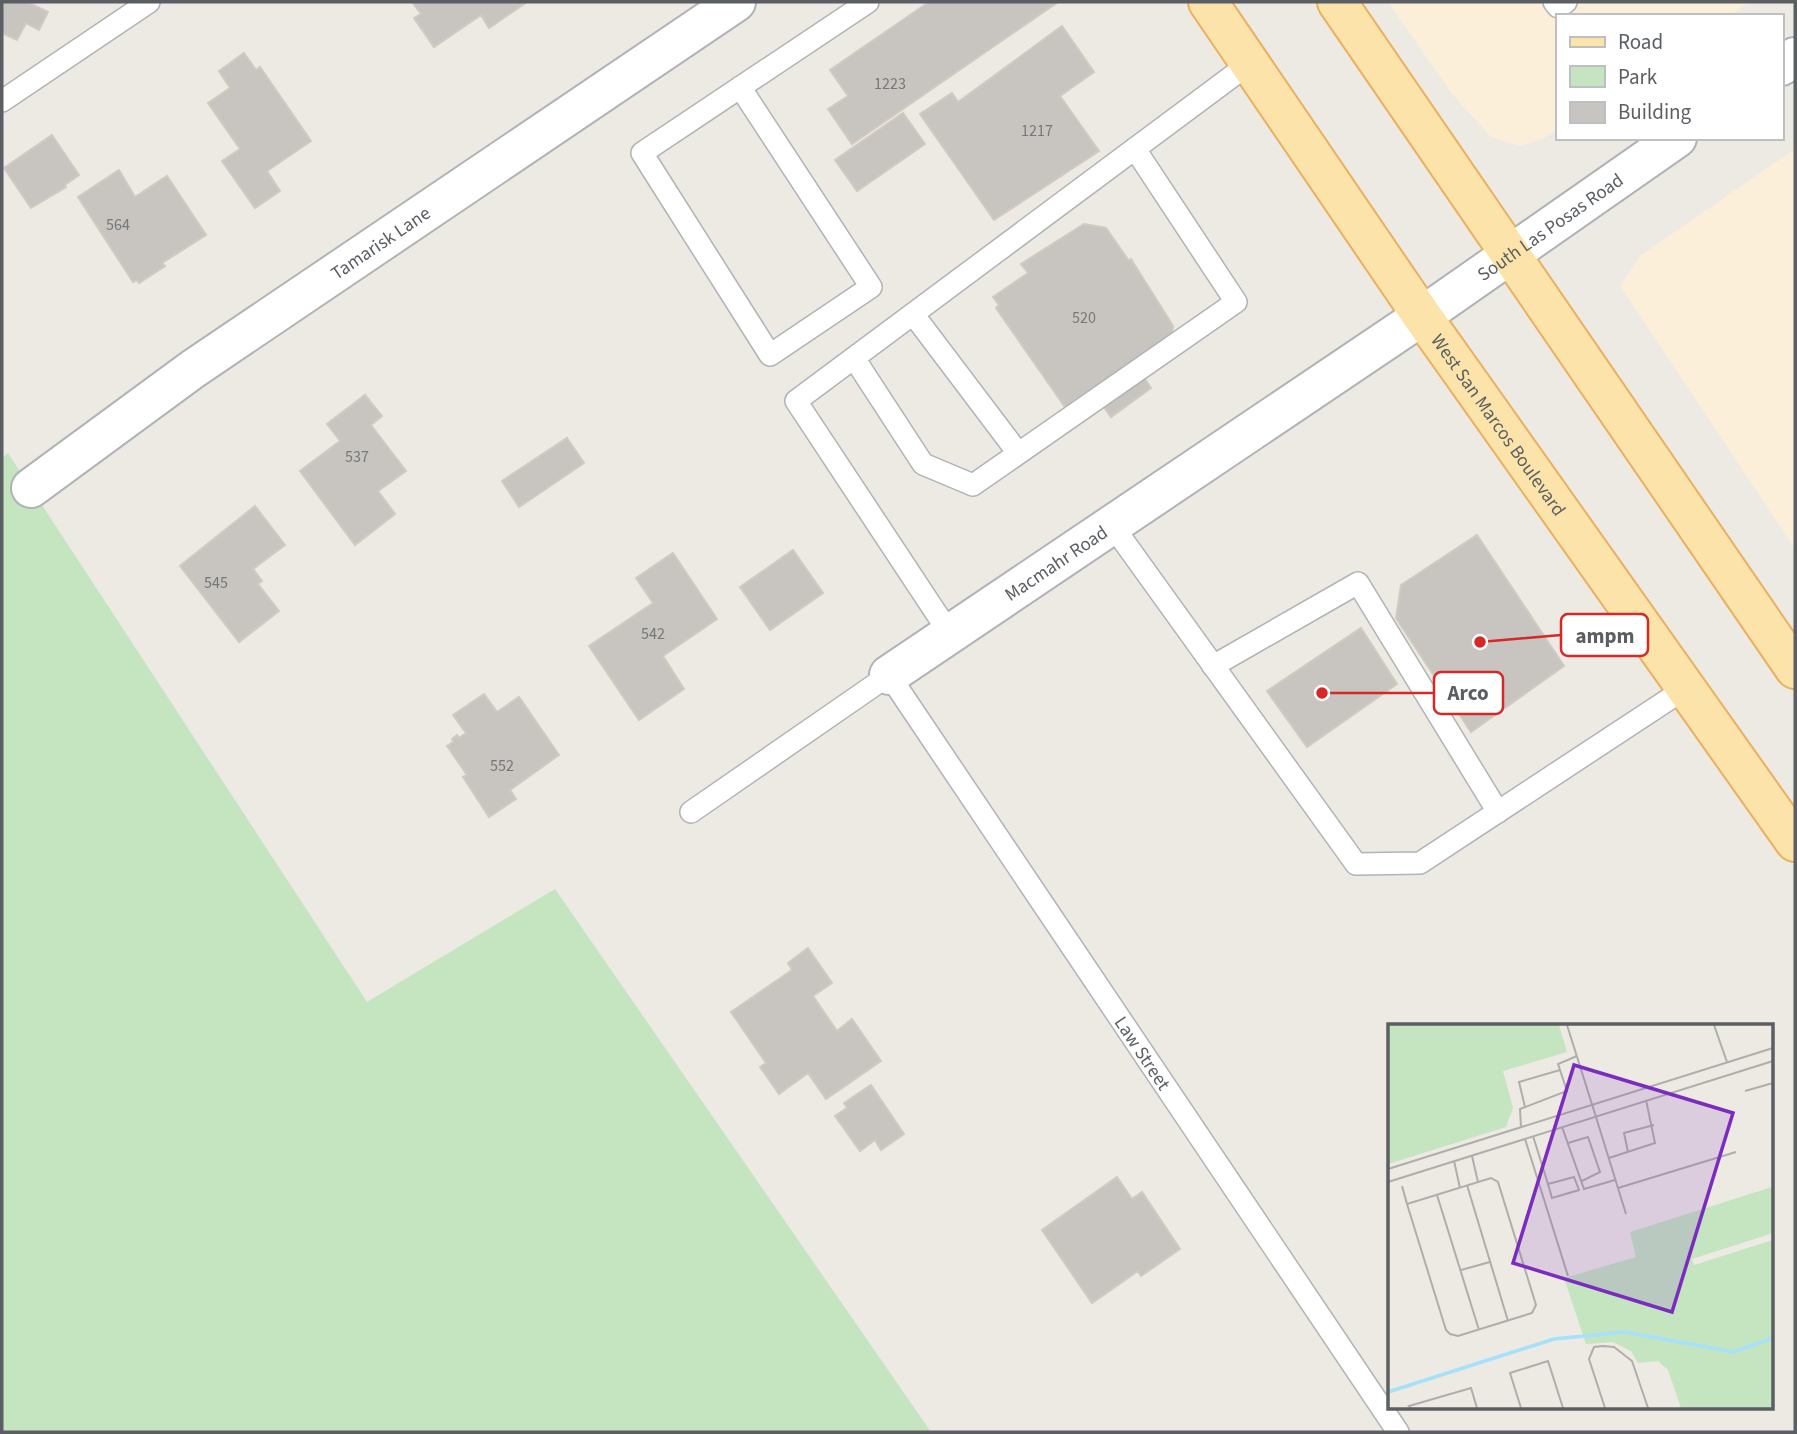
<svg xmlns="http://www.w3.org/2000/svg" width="1797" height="1434" font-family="'Source Sans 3',sans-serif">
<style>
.commercial{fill:#fcefd9}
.green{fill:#c5e4c0}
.building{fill:#c8c4bf;stroke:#d1cac1;stroke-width:2}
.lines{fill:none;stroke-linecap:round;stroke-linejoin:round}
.lane-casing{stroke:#b0b4b7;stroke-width:24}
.street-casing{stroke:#b0b4b7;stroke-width:42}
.secondary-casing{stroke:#afb3b7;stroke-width:42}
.primary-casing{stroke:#eab05f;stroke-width:42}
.lane{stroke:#fff;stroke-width:21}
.street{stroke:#fff;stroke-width:38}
.secondary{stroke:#fff;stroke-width:38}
.primary{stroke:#fbe3aa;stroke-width:38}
.labels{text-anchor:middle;stroke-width:6;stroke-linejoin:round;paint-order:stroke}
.number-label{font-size:16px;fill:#76787a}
.street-label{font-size:19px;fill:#5b5f63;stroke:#fff}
.inset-river{fill:none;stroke:#a5e1fb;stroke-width:3.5}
.inset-road{fill:none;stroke:#afaeac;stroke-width:2}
.view{fill:#7b2cbf;fill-opacity:0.15;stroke:#7b2cbf;stroke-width:3.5}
.inset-edge{fill:none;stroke:#5b5f63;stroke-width:3.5}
.leader{fill:none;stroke:#d62828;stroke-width:2.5}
.callout-dot{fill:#d62828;stroke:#fff;stroke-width:2.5}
.callout{fill:#fff;stroke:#d62828;stroke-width:2.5}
.callout-label{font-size:21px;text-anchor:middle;font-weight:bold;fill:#5b5f63}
</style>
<rect width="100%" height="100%" fill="#ede9e3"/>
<!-- commercial -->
<path class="commercial" d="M1388,2H1750L1729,16H1557V129L1544,138L1520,146L1491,137L1452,94Z
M1795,149V549L1620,286L1640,256Z"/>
<!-- green -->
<path class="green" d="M8,453L367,1002L555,889L931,1432H2V458Z"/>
<!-- building -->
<path class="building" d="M2,2H27L48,12L39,30L26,23L17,40L2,33Z
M412,2H527L489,28L481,15L434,47L414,18L421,14Z
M929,2H1058L852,144L828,109L848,96L830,70Z
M1062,26L1094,72L1060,96L1099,151L994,220L920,114L952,93L958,102Z
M244,53L256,70L260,67L311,141L267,171L280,191L255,208L222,161L240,149L208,103L230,88L219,71Z
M903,113L925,144L857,191L835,160Z
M52,135L79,175L65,185L66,187L31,208L4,168Z
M119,170L135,197L167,176L206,235L162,263L165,266L139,283L137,280L133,282L78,197Z
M1084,224L1106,228L1129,261L1131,259L1173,326L1170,347L1138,369L1151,388L1111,417L1091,389L1065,407L996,308L999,305L993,297L1028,273L1021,264Z
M365,395L382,416L371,425L406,471L378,491L395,514L355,545L300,471L340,441L327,424Z
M567,438L584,463L519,507L502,481Z
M255,506L285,545L253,569L262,581L258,584L279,611L239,642L180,566Z
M1477,535L1564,666L1471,732L1396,618L1401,585Z
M793,550L823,593L770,630L740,587Z
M673,553L717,619L663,656L684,689L639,720L589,646L653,603L636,578Z
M1361,628L1397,684L1307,747L1267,691Z
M484,694L497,712L519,697L559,755L510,790L516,799L489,817L463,777L467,775L447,746L453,742L452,739L457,735L459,738L466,733L453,715Z
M808,948L832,983L813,996L837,1031L852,1019L881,1061L826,1099L808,1073L779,1094L760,1067L766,1063L731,1012L792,970L788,963Z
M871,1085L904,1134L881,1150L875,1140L860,1151L835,1116L847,1108L844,1103Z
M1117,1177L1132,1199L1142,1192L1180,1249L1141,1276L1138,1271L1092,1303L1042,1230Z"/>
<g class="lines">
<defs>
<g id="lane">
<path d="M1554,2L1558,7L1566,2"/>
<path d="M740,87L871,287L770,355L642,153L868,2"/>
<path d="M2,101L149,2"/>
<path d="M913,314L1018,453"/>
<path d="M854,358L923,464L973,485L1236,302L1135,149"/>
<path d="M1112,525L1356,864L1420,863L1686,688"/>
<path d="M950,634L796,401L1250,63"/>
<path d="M1213,666L1358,583L1498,812"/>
<path id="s1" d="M691,812L889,675L1398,1432"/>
</g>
<g id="street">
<path id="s2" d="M31,488L193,369L736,2"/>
<path id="s3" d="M889,675L1422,316"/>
</g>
<g id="secondary">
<path d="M1781,66L1795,57"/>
<path id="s4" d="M1422,316L1677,138"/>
</g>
<g id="primary">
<path id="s5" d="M1208,2L1422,316L1795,842"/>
<path d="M1337,2L1795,669"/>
</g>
</defs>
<!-- lane casing -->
<use href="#lane" class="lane-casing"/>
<!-- street casing -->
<use href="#street" class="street-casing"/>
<!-- secondary casing -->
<use href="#secondary" class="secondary-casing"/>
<!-- primary casing -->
<use href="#primary" class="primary-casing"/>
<!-- lane -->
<use href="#lane" class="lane"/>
<!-- street -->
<use href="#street" class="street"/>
<!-- secondary -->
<use href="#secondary" class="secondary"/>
<!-- primary -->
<use href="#primary" class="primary"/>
</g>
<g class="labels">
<!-- number labels -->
<g class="number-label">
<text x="890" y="89">1223</text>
<text x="1037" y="136">1217</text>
<text x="118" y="230">564</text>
<text x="1084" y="323">520</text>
<text x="357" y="462">537</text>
<text x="216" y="588">545</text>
<text x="653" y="639">542</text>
<text x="502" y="771">552</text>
</g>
<!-- street labels -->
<g class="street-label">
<text dy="7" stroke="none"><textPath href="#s4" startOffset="156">South Las Posas Road</textPath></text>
<text dy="7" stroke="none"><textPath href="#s2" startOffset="427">Tamarisk Lane</textPath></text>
<text dy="7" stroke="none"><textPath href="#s5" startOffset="513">West San Marcos Boulevard</textPath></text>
<text dy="7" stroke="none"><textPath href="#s3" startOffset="201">Macmahr Road</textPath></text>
<text dy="7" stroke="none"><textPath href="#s1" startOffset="696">Law Street</textPath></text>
</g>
</g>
<!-- overview -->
<g transform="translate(1388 1024)">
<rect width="385" height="385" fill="#ede9e3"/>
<path d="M0,1H171L179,28L115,47L125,84L118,103L0,140ZM384,163L385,209L304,235L306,241L385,216V384H293L280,346L270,337L250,339L243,327L225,318L198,320L176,254L248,233L242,208Z" fill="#c5e4c0"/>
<path class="inset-river" d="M0,368L166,315L237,308L346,328L385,314"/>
<path class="inset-road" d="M179,1L208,93M326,1L339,38M357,67L385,59M137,83L131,58L172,46M208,93L238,190M133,103L132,85L179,67L170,40L189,32M174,103L196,165L227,156M145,112L160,160L164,174L191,166L186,153L160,160M137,115L180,252M180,119L200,113L212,148L194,157M240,128L236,109L266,101M84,132L90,158M221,134L267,119L258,76M66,137L72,164M0,145L385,24M0,158L385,37M79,161L120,297M14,162L19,180L58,306L62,310L70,312L144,289L148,281L110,158L103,154L19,180M230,164L348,128M49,171L91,306M73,246L102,238M23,384L21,382L83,364L89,384M133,384L122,349L160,337L175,384M217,384L201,335L206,323L215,322L226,323L244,337L260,384"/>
<path class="view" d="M186,41L345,89L284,288L125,239Z"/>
<rect width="385" height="385" class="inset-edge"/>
</g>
<!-- callouts -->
<path class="leader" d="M1480 642L1561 635M1322 693L1434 693"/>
<g class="callout-dot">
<circle cx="1480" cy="642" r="7"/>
<circle cx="1322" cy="693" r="7"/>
</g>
<g class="callout">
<rect x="1561" y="614" width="87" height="42" rx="7"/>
<rect x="1434" y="672" width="69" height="42" rx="7"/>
</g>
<g class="callout-label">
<text x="1605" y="643">ampm</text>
<text x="1468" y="700">Arco</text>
</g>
<!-- border -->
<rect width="1797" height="1434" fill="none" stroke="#5b5f63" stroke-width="7"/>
<!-- legend -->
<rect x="1556" y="14" width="228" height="126" fill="#ffffff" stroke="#bdbfc1" stroke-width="2"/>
<rect x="1570" y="37" width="35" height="10" fill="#fbe3aa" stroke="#bdbfc1" stroke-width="2"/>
<text x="1618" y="49" font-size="21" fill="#5b5f63">Road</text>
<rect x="1570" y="66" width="35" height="21" fill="#c5e4c0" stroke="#bdbfc1" stroke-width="2"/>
<text x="1618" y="84" font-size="21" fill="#5b5f63">Park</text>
<rect x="1570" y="102" width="35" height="21" fill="#c8c4bf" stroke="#bdbfc1" stroke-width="2"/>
<text x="1618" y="119" font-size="21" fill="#5b5f63">Building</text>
</svg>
